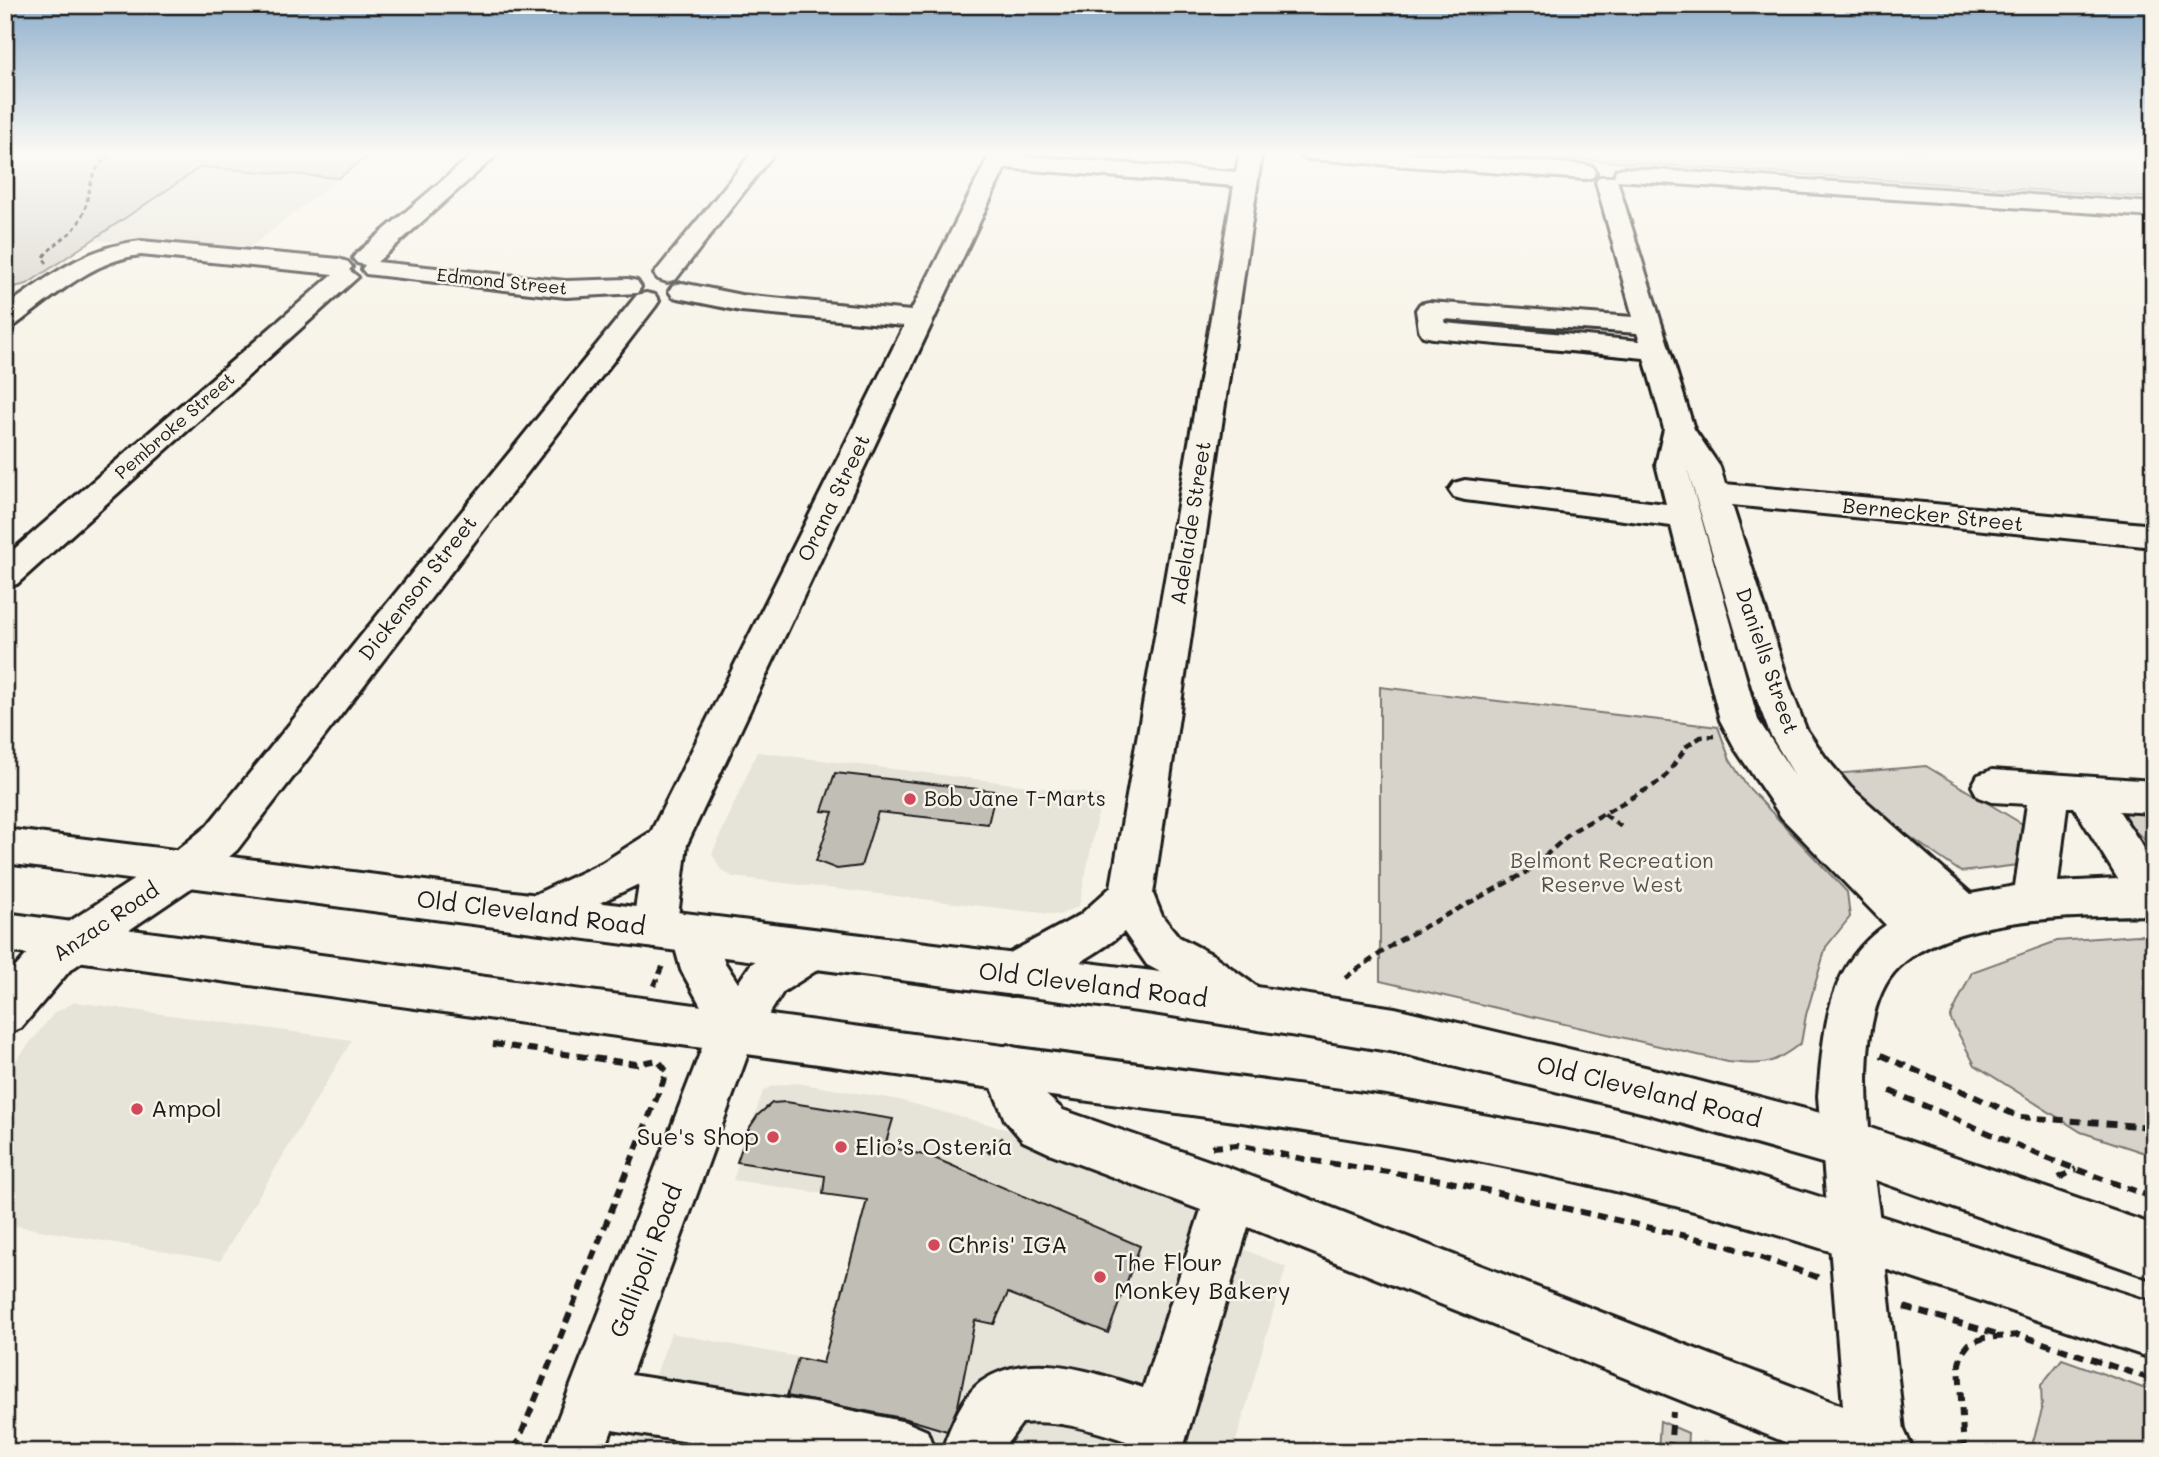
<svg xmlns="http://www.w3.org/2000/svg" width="2159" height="1457" font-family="Mali,sans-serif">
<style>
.built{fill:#e6e3d9}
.green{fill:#d7d3cb;stroke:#7a7874;stroke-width:2}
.building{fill:#c0beb5;stroke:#1c1c1c;stroke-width:2}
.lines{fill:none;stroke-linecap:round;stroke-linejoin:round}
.minor-casing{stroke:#1c1c1c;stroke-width:6}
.highway-casing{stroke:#1c1c1c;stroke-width:6}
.path-far2{stroke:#1c1c1c;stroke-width:2.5;stroke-dasharray:4.5 3.5;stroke-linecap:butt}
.path-far1{stroke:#1c1c1c;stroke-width:4.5;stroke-dasharray:8 5;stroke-linecap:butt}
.path{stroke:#1c1c1c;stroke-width:6;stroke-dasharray:10 7;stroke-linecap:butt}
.minor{fill:#f7f3e8;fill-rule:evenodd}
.highway{fill:#f7f3e8;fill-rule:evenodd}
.poi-dot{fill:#d1495b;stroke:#f7f3e8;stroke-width:2.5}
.labels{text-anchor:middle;stroke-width:5;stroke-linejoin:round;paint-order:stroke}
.far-street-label{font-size:18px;fill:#1c1c1c;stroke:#f7f3e8}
.street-label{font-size:21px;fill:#1c1c1c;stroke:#f7f3e8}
.poi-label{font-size:21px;fill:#1c1c1c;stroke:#f7f3e8;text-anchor:start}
.park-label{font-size:21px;fill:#545351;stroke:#f7f3e8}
.near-street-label{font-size:24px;fill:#1c1c1c;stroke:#f7f3e8}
.near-poi-label{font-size:24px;fill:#1c1c1c;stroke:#f7f3e8;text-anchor:start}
</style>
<rect width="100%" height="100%" fill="#f7f3e8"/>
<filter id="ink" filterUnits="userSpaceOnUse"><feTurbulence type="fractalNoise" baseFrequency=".0143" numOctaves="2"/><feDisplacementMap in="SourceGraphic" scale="14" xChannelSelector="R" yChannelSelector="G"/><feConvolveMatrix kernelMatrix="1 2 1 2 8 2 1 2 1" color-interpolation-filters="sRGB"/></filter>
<g filter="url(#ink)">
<!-- built -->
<path class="built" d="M201,167L339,178L244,252L95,240Z
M757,752L1102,795L1079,906L1059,915L733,877L721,870L712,854Z
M75,1002L352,1040L220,1261L5,1224V1074L54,1013Z
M796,1083L895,1099L1024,1134L1201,1204L1193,1228L1286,1267L1233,1452H628L671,1333L824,1362L867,1200L733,1180L763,1091L772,1086Z"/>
<!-- green -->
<path class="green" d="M5,152H373L339,178L201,167L27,284L5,289Z
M1467,152H2154V198Z
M1380,687L1718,727L1730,760L1746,785L1847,892L1850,917L1826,947L1806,1015L1801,1043C1771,1066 1765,1065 1728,1062L1380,981Z
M1926,766L2024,825L2026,864L1961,872L1854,798L1833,774Z
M2118,808L2154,810V847L2136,832Z
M2137,935L2154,936V1156L2081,1132L1975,1065L1950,1018L1972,972L2057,941Z
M2062,1359L2154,1392V1452H2030L2042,1410L2041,1385Z
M1660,1421L1688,1433L1687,1452H1658Z"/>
<!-- building -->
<path class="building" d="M835,773L996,791L988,824L878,812L861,866L837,869L816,861L833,812L822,811Z
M786,1102L893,1119L885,1146L932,1157L1140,1246L1108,1333L1008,1293L994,1324L975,1320L958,1406L947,1431L907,1419L787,1396L798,1358L823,1363L867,1200L823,1194L825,1176L737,1162L748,1130L758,1115L772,1103Z"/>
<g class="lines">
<defs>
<path id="minor" d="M476,152H500L377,262L566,281L628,279L637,281L641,287L637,293L566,297L366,274L362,269L365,265L357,263L353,258L357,253Z
M753,152H775L676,279L667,282L658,279L654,274L658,269Z
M991,152H1013L1011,155L1236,172L1240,152H1262L1153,894L1162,916L1179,937L1213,955L1260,989L1267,1004L1260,1019L1244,1025L1228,1019L1181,983L1147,965L1124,932C1098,955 1044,983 1011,995L995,989L988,975L995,961L1080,915L1111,887L1234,186L1005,168L687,844L677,924L678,920L694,915L710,920L725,963L738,983L751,964L796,935L812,929L828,935L834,949L828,963L783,992L753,1040L631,1375L820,1404L906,1422L927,1431L935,1452H753L612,1430L604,1452H545L709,1030L701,1006L681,970L672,937L670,943L654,948L638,943L632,929L639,884L538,932L523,926L516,913L523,900L602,863L651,832L904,326L741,311L673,297L669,291L673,285L682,283L741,295L911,311Z
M1299,152H1395L1585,165L1593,167L1596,172L1593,177L1585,179L1310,159L1302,157Z
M1624,168L2154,203V217L1617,180L1694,429L1720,467L1725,484L2154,525V547L1732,505L1790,687L1806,729L1825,757L1850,787L1971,894L2015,886L2027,804L1992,802L1978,797L1972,786L1978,775L1992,770L2154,781V813L2119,811L2154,863V915C2082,916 1953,915 1899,967C1843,1020 1876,1180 1884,1251C1890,1311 1897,1370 1904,1430L1914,1452H1810L1248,1227L1182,1452H1123L1126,1441C1093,1430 1057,1419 1022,1423L1001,1452H941C950,1429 961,1397 981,1382C1029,1348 1093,1372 1143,1388L1201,1210L1049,1153L1023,1141L1005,1120L984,1068L991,1052L1008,1045L1025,1052L1045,1094L1063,1110L1232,1169L1843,1406L1818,1096C1824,1030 1826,966 1886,925L1782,818L1736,750L1720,720L1671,526L1465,500L1454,497L1449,490L1454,483L1465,480L1666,504L1656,464L1664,429L1644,358L1433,338L1423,336L1419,330L1416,310L1420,304L1429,302L1633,317L1596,182L1599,177H1614L1616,170ZM1444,319L1637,333L1640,341L1445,323ZM1686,464L1752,687L1770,734L1795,776L1758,720ZM2067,807H2074L2118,879L2058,882Z
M141,241L339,259L348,262L352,267L349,270L358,277L17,584L5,587V557L333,274L141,255C92,260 53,298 14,326L5,328V307C48,277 87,246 141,241Z
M646,293L655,295L659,301L655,307L237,850L200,882L70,970L21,1028L5,1034V979L38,942L170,856L207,826L637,295Z"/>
<path id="highway" d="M5,829L1153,971L1395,1008L1649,1068L1847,1120L2154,1225V1279L1847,1170L1649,1114L1395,1052L1153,1013L5,863Z
M5,913L1386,1097L1606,1138L1729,1168L2154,1303V1359C1973,1300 1792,1232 1607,1189C1386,1136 1158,1111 933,1080C624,1037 314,994 5,951Z"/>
</defs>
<!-- minor casing -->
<use href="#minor" class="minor-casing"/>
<!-- highway casing -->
<use href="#highway" class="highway-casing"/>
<!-- path-far2 -->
<path class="path-far2" d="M47,263L43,258C52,244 70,237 79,222C95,192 81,180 112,152"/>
<!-- path-far1 -->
<path class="path-far1" d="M1604,814L1623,828
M1345,978L1398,941L1527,872L1573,831L1663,780L1687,746L1701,737L1714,736
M654,986L663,965"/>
<!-- path -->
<path class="path" d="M493,1044L636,1064L658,1060L667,1072L514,1452
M1881,1055L2020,1117L2154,1127
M1890,1091L2049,1159L2154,1198
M1212,1147L1238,1145L1308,1160L1442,1180L1725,1245L1820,1278
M987,1152L1004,1139
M2059,1178L2076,1169
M1904,1307L2001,1335
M1670,1452L1673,1412
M1964,1452L1959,1364L1962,1353L1969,1344L1984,1338L2019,1335L2154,1380"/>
<!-- minor -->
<use href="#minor" class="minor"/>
<!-- highway -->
<use href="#highway" class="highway"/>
</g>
</g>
<!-- sky -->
<linearGradient id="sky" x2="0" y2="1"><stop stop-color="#90b0cc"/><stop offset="0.43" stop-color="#fbfaf5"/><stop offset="1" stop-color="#fbfaf5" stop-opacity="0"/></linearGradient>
<rect width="2159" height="356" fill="url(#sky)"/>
<!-- markers -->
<g class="poi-dot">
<circle cx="910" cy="799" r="7"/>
<circle cx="137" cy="1109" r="7"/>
<circle cx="773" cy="1137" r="7"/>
<circle cx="841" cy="1147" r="7"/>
<circle cx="934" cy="1245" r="7"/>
<circle cx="1100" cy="1277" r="7"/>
</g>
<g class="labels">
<!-- far-street labels -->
<g class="far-street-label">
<text transform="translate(502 282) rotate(6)" y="6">Edmond Street</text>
<text transform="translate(175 426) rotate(-41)" y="6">Pembroke Street</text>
</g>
<!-- street labels -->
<g class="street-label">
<text transform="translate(834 498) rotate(-64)" y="7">Orana Street</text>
<text transform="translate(1933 515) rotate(6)" y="7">Bernecker Street</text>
<text transform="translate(1191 523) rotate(-81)" y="7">Adelaide Street</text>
<text transform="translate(418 588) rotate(-52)" y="7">Dickenson Street</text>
<text transform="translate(1767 661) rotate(71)" y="7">Daniells Street</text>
<text transform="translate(106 922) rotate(-34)" y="7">Anzac Road</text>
</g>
<!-- poi labels -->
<g class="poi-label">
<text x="924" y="806">Bob Jane T-Marts</text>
</g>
<!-- park labels -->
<g class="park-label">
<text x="1612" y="868">Belmont Recreation<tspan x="1612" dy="24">Reserve West</tspan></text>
</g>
<!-- near-street labels -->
<g class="near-street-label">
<text transform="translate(531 913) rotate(7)" y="8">Old Cleveland Road</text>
<text transform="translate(1093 985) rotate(7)" y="8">Old Cleveland Road</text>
<text transform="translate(1649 1092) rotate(14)" y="8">Old Cleveland Road</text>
<text transform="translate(646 1261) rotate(-69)" y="8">Gallipoli Road</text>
</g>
<!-- near-poi labels -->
<g class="near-poi-label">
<text x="151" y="1117">Ampol</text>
<text x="759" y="1145" text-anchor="end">Sue's Shop</text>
<text x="855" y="1155">Elio’s Osteria</text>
<text x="948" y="1253">Chris' IGA</text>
<text x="1114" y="1271">The Flour<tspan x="1114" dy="28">Monkey Bakery</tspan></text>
</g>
</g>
<!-- margin -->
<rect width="2159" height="1457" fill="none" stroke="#f7f3e8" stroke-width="28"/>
<rect x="14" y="14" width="2131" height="1429" fill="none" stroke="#1c1c1c" stroke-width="2.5" filter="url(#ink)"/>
</svg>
